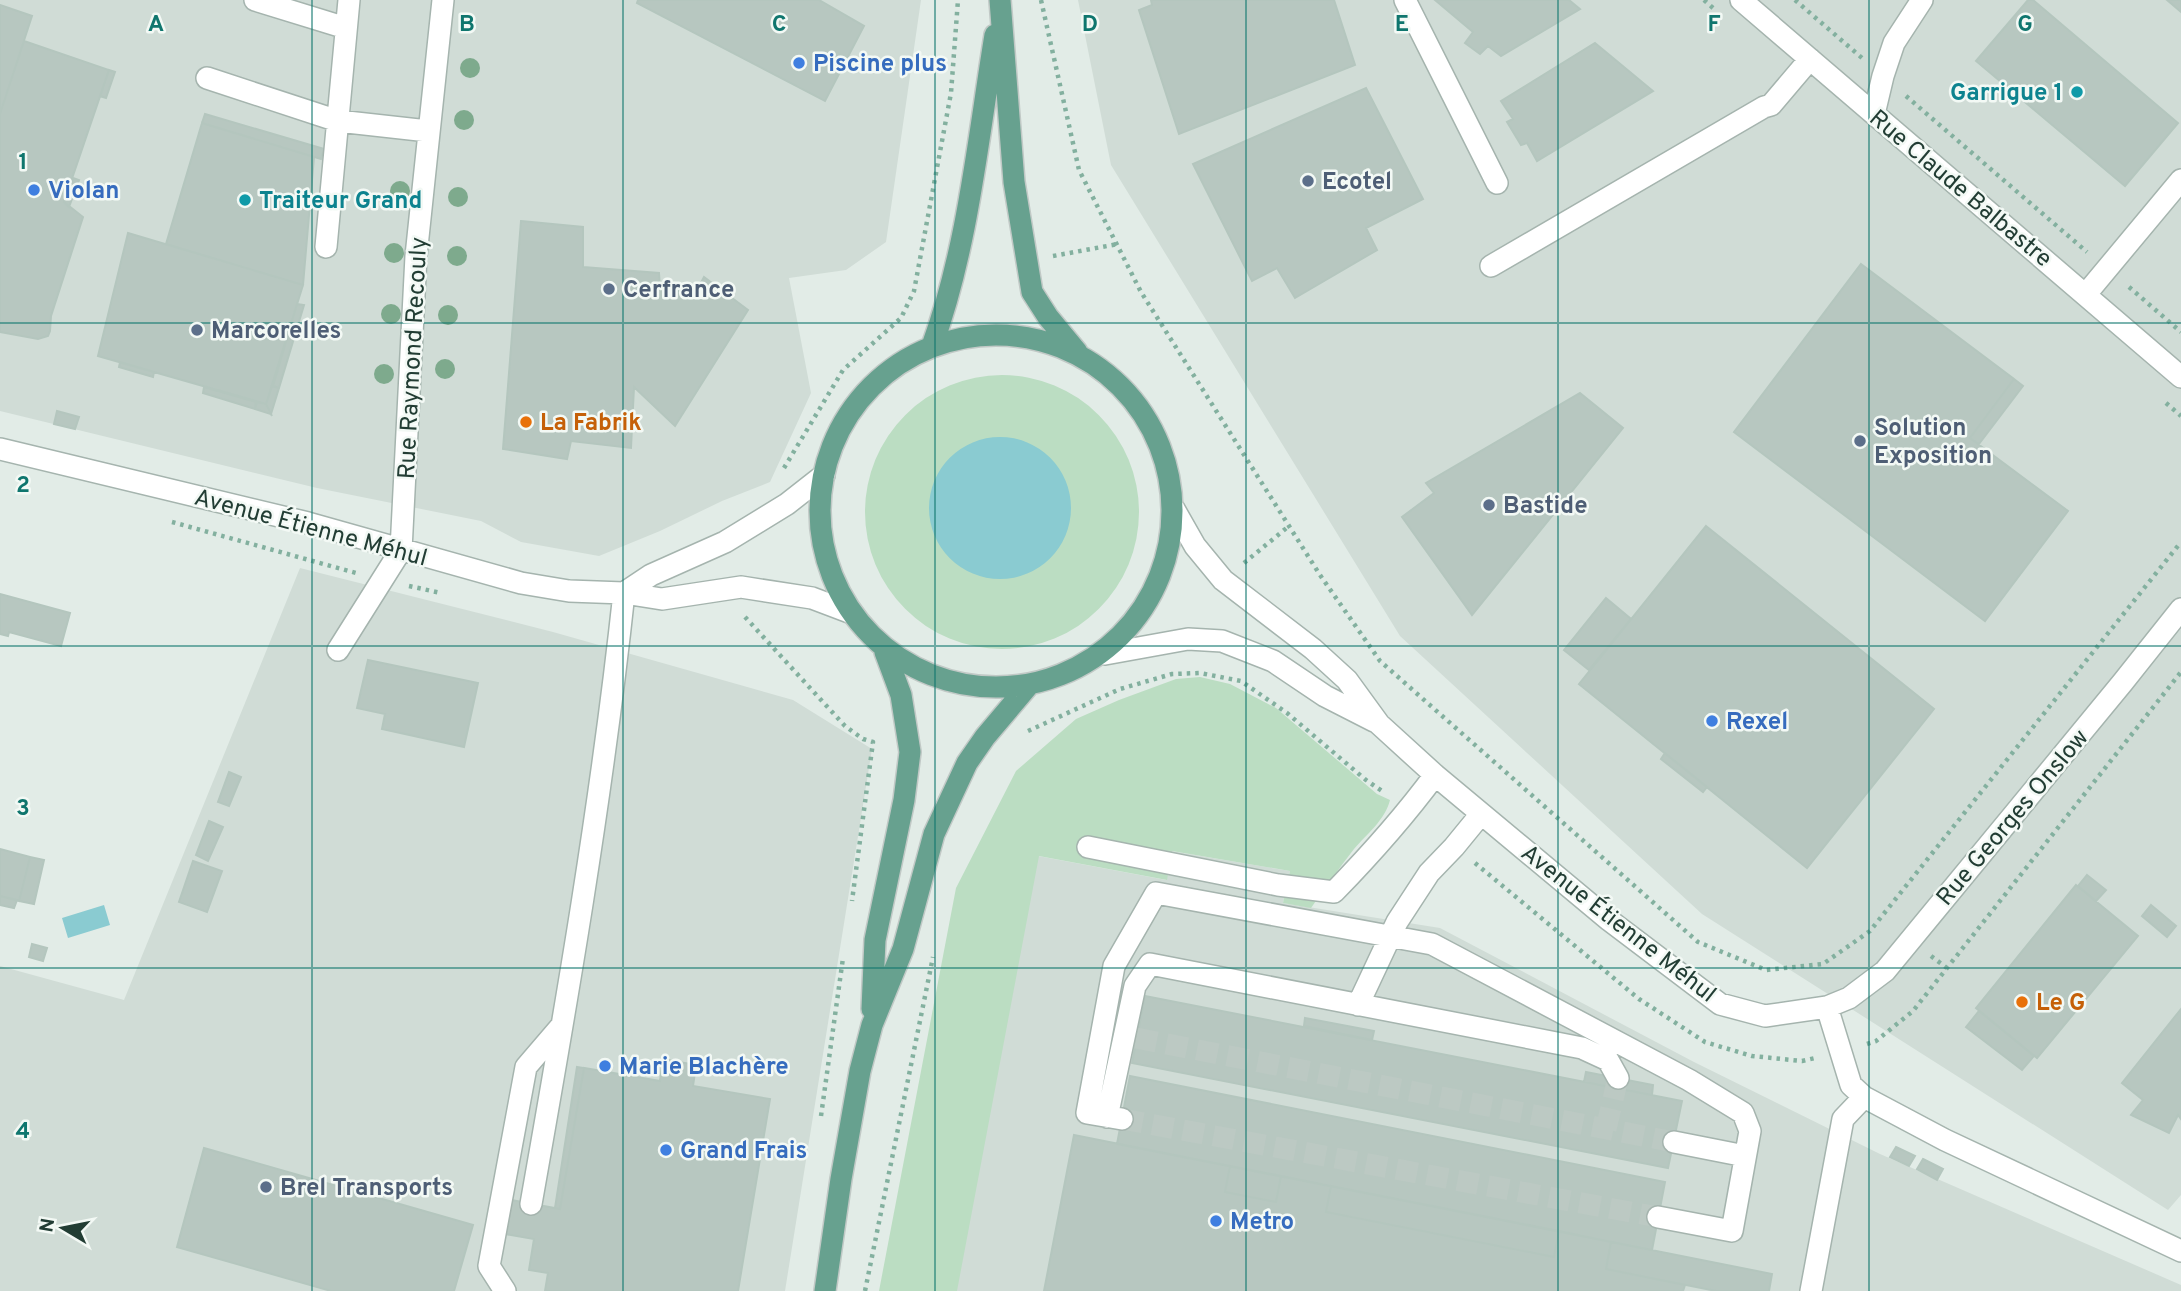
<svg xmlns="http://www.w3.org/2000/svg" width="2181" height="1291" font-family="Overpass,sans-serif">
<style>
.built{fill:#d0dcd6}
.green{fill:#bbddc2}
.water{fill:#8acbd1}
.building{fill:#b7c7c0;stroke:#b4c6be;stroke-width:2}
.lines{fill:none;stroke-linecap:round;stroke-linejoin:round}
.minor-tunnel{stroke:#bcc9c3;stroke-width:21;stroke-dasharray:21 10;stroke-linecap:butt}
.minor-casing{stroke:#a5b4ae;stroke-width:24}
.major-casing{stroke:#c1c9c6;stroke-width:24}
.path{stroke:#83b09f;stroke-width:4.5;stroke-dasharray:3.5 5;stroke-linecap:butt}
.minor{stroke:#fff;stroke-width:21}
.major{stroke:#67a18f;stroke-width:21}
.tree{fill:#7eaa8d}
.grid{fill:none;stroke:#0f766e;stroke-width:2;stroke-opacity:0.55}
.shop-dot{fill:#3f7fe0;stroke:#f3f9f5;stroke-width:2.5}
.culture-dot{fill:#0f9aa8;stroke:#f3f9f5;stroke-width:2.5}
.service-dot{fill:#5c6f8a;stroke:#f3f9f5;stroke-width:2.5}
.food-dot{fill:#e8710a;stroke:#f3f9f5;stroke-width:2.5}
.labels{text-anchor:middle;stroke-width:5;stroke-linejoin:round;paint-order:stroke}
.shop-label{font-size:24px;font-weight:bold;fill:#366cbe;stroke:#f3f9f5;text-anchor:start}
.culture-label{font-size:24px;font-weight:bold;fill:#0d838f;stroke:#f3f9f5;text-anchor:end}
.service-label{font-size:24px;font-weight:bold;fill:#4e5e75;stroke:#f3f9f5;text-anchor:start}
.street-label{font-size:24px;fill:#223d34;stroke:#f3f9f5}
.food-label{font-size:24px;font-weight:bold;fill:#c56008;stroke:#f3f9f5;text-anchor:start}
.grid-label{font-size:23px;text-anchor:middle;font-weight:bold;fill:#0f766e;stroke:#f3f9f5;stroke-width:5;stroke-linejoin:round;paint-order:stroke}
</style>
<rect width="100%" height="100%" fill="#e2ece7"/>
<!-- built -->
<path class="built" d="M0,0H921L886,242L846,270L789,278L811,393L770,482L722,501L660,531L599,556L521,542L481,521L317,488L0,411Z
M1078,0H2181V1195L2168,1210L1702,914L1400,636L1111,165Z
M300,568L553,632L793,700L872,749L785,1291H0V966L124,1000Z
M1171,851L1290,871L1283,903L1440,928L1694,1062L1880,1154L2181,1285V1291H889L1038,856L1166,880Z"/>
<!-- green -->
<path class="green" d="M865 512a137 137 0 1 1 274 0a137 137 0 1 1-274 0Z
M1200,677L1230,684L1276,708L1377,794L1390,800C1385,820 1367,834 1354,849C1339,868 1325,888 1311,908L1283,903L1290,871L1172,851L1167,880L1039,856L957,1291H879L956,888L1016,771L1076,719L1119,700L1176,679Z"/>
<!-- water -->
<path class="water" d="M929 508a71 71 0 1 1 142 0a71 71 0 1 1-142 0Z
M104,905L110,925L68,938L62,918Z"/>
<!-- building -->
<path class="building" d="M638,0H819L864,26L825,101L637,3Z
M1151,0H1334L1355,65L1179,134L1139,10L1152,5Z
M1435,0H1569L1580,9L1501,56L1488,46L1480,54L1465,43L1473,32Z
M2028,0H2033L2178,123L2125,186L1976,61Z
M2167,0H2181V12Z
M0,5L32,16L0,114Z
M24,41L109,70L64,202L83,217L51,316L50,331L48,336L38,339L0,332V114Z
M1595,43L1653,91L1537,161L1527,143L1521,145L1507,122L1513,119L1501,101Z
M109,70L115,72L106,98L100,96Z
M1366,88L1423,199L1366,228L1377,250L1295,298L1277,268L1252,281L1193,164Z
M205,114L324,149L321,159L202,123Z
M202,123L314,157L303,285L166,244Z
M73,178L79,180L69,207L64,202Z
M521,221L583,227V267L659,273L660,288L695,294L704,277L748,310L675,426L634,387L631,448L571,441L567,459L503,449Z
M128,233L303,285L266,404L98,356Z
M1861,264L2014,379L1970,438L2068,511L1985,621L1734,432Z
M297,304L304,305L279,388L273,386Z
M120,362L154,372L153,377L119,367Z
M2014,379L2023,386L1979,444L1970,438Z
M272,386L279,388L271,414L266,404Z
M204,387L256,402L255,409L203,393Z
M1580,393L1623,428L1472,615L1402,517L1434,493L1426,483Z
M257,402L266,404L271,414L255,409Z
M57,411L79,417L75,429L54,424Z
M1706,526L1934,709L1807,868L1579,684Z
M0,594L70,613L61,646L9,632L8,636L0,634Z
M1606,598L1631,619L1589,670L1564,650Z
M368,660L478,683L464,747L382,729L385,714L357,708Z
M1665,753L1707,787L1703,792L1661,759Z
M229,772L241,777L229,806L218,802Z
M209,821L223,827L208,861L196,855Z
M0,849L30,857L19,901L0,896Z
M30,857L44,860L34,904L19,901Z
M193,861L222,871L207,912L179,902Z
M2087,875L2106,890L2096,901L2078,886Z
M2076,885L2138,936L2037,1058L1976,1008Z
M0,896L17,900L14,908L0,905Z
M2151,905L2176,926L2167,937L2142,916Z
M32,944L47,948L43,961L29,957Z
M1145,996L1682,1101L1668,1168L1132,1063Z
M2181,1009V1119L2178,1115L2169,1133L2131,1115L2143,1100L2122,1083Z
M1979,1011L2034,1056L2022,1070L1966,1027Z
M1305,1018L1374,1031L1372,1040L1304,1026Z
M663,1059L696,1065L693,1086L770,1099L738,1291H545L548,1273L529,1270L534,1239L505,1234L511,1200L560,1209L584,1068L660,1081Z
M577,1067L584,1068L560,1209L555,1208Z
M1586,1072L1653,1085L1652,1095L1584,1082Z
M1130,1076L1665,1182L1652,1250L1117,1144Z
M1074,1135L1230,1166L1225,1192L1276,1202L1281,1176L1331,1186L1326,1212L1554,1257L1559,1231L1611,1242L1606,1269L1685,1285L1683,1291H1044Z
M1896,1147L1915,1156L1909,1166L1890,1157Z
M204,1148L473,1225L454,1291H331L177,1247Z
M1923,1159L1943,1169L1937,1180L1917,1169Z
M1230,1166L1281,1176L1276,1202L1225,1192Z
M1331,1186L1559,1231L1554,1257L1326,1212Z
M1611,1242L1772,1274L1769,1291H1716L1606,1269Z"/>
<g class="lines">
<!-- minor-tunnel -->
<path class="minor-tunnel" d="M1136,1038L1674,1142
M1122,1119L1658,1217
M1606,1129L1618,1078"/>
<defs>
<path id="minor" d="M255,0L346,28
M1405,0L1497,183
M1741,0L2181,377
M207,78L338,121L428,131
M1874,114L1883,76L1894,43L1922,0
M326,247L349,0
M1491,266L1764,107L1771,105L1810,59
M2086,294L2181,180
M0,449L308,523L521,583L569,591L624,593L662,599L741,587L812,598L849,612
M1174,509L1195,546L1223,580L1313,649L1347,680L1379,724L1435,775L1609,920L1720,1004L1765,1016L1827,1007L1849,998L1885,971L2123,682L2181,609
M624,593L651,575L725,542L787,504L824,475
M338,650L401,550L416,256L443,0
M1105,654L1188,639L1222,641L1273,661L1325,696L1374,721
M1088,847L1278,885L1334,892C1370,855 1404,817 1435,775
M1358,1005L1397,922L1429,873L1454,847L1481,814
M1827,1007L1851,1085L1864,1097L1945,1140L2181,1251
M1107,1117L1135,986L1150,964L1582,1048L1608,1060L1618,1078
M1122,1119L1087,1113L1114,966L1156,893L1432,944L1689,1080L1743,1113L1750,1131L1732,1231L1658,1217
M1674,1142L1745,1156
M531,1204C567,1001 602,798 624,593
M505,1291L489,1266L526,1067L562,1025
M1811,1291L1843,1119L1864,1097"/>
<path id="major" d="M1000,0L1014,182L1032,292L1048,317L1077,352
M820 511a176 176 0 1 1 352 0a176 176 0 1 1-352 0Z
M932,346C968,247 978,139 995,35
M872,1009L875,940L904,800L910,752L901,695L885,652
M825,1291L841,1179L860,1071L872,1025L903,949L934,834L967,763L985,737L1028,686"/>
</defs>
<!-- minor casing -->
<use href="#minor" class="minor-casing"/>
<!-- major casing -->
<use href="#major" class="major-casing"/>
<!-- path -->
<path class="path" d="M1041,0L1079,170L1141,292L1320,575L1380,661L1698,942L1766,970L1823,964L1870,931L2181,542
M1704,0L1713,8
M1795,0L1862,58
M1906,96L2087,252
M1053,256L1118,244
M2129,287L2181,332
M2166,403L2181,416
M784,468L843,370L901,318L914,291L951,93L958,0
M172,522L356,573
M1244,563L1289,526
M409,586L441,593
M745,617L845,726L863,739L873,742L852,901
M1028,731L1120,689L1172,674L1200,673L1241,681L1287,713L1366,780L1385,793
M1475,863L1639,999L1705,1042L1752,1056L1802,1061L1815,1058
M1931,956L1947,968
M1867,1044L1876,1041L1913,1011L2181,672
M821,1116L843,958
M865,1291L933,957"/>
<!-- minor -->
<use href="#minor" class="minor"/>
<!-- major -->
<use href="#major" class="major"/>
</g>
<!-- trees -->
<g class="tree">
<circle cx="470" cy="68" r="10"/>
<circle cx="464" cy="120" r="10"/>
<circle cx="400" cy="191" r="10"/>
<circle cx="458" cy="197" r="10"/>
<circle cx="394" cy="253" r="10"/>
<circle cx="457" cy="256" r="10"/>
<circle cx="391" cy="314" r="10"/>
<circle cx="448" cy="315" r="10"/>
<circle cx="445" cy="369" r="10"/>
<circle cx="384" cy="374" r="10"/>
</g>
<!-- grid -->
<path class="grid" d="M312,0V1291M623,0V1291M935,0V1291M1246,0V1291M1558,0V1291M1869,0V1291M0,323H2181M0,646H2181M0,968H2181"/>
<!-- markers -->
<g class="shop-dot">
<circle cx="799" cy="63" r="7"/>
<circle cx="34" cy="190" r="7"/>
<circle cx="1712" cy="721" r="7"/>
<circle cx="605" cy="1066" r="7"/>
<circle cx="666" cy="1150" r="7"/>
<circle cx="1216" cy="1221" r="7"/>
</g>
<g class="culture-dot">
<circle cx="2077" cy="92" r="7"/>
<circle cx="245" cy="200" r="7"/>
</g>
<g class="service-dot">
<circle cx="1308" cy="181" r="7"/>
<circle cx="609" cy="289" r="7"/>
<circle cx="197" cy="330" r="7"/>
<circle cx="1860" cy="441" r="7"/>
<circle cx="1489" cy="505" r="7"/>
<circle cx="266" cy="1187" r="7"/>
</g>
<g class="food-dot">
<circle cx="526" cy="422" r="7"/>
<circle cx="2022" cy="1002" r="7"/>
</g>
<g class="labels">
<!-- shop labels -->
<g class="shop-label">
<text x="813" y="71">Piscine plus</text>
<text x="48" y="198">Violan</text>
<text x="1726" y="729">Rexel</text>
<text x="619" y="1074">Marie Blachère</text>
<text x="680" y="1158">Grand Frais</text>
<text x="1230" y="1229">Metro</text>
</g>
<!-- culture labels -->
<g class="culture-label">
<text x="2063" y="100">Garrigue 1</text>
<text x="259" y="208" text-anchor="start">Traiteur Grand</text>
</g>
<!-- service labels -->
<g class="service-label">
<text x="1322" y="189">Ecotel</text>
<text x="623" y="297">Cerfrance</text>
<text x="211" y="338">Marcorelles</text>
<text x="1874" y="435">Solution<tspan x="1874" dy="28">Exposition</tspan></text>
<text x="1503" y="513">Bastide</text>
<text x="280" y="1195">Brel Transports</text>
</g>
<!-- street labels -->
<g class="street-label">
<text transform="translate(1961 188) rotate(40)" y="8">Rue Claude Balbastre</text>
<text transform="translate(412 358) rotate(-87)" y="8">Rue Raymond Recouly</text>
<text transform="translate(311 527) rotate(15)" y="8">Avenue Étienne Méhul</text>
<text transform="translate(2012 817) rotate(-50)" y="8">Rue Georges Onslow</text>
<text transform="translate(1619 923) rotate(38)" y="8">Avenue Étienne Méhul</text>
</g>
<!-- food labels -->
<g class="food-label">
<text x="540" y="430">La Fabrik</text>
<text x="2036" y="1010">Le G</text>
</g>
</g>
<g class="grid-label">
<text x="156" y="31">A</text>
<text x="467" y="31">B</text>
<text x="779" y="31">C</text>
<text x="1090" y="31">D</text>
<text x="1402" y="31">E</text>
<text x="1714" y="31">F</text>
<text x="2025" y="31">G</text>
<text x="23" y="169">1</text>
<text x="23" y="492">2</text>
<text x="23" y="815">3</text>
<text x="23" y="1138">4</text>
</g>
<!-- north arrow -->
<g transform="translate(63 1228) rotate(280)" stroke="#f3f9f5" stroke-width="5" paint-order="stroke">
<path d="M0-5L12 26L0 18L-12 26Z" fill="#223d34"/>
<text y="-10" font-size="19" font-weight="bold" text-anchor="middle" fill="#223d34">N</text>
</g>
</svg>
